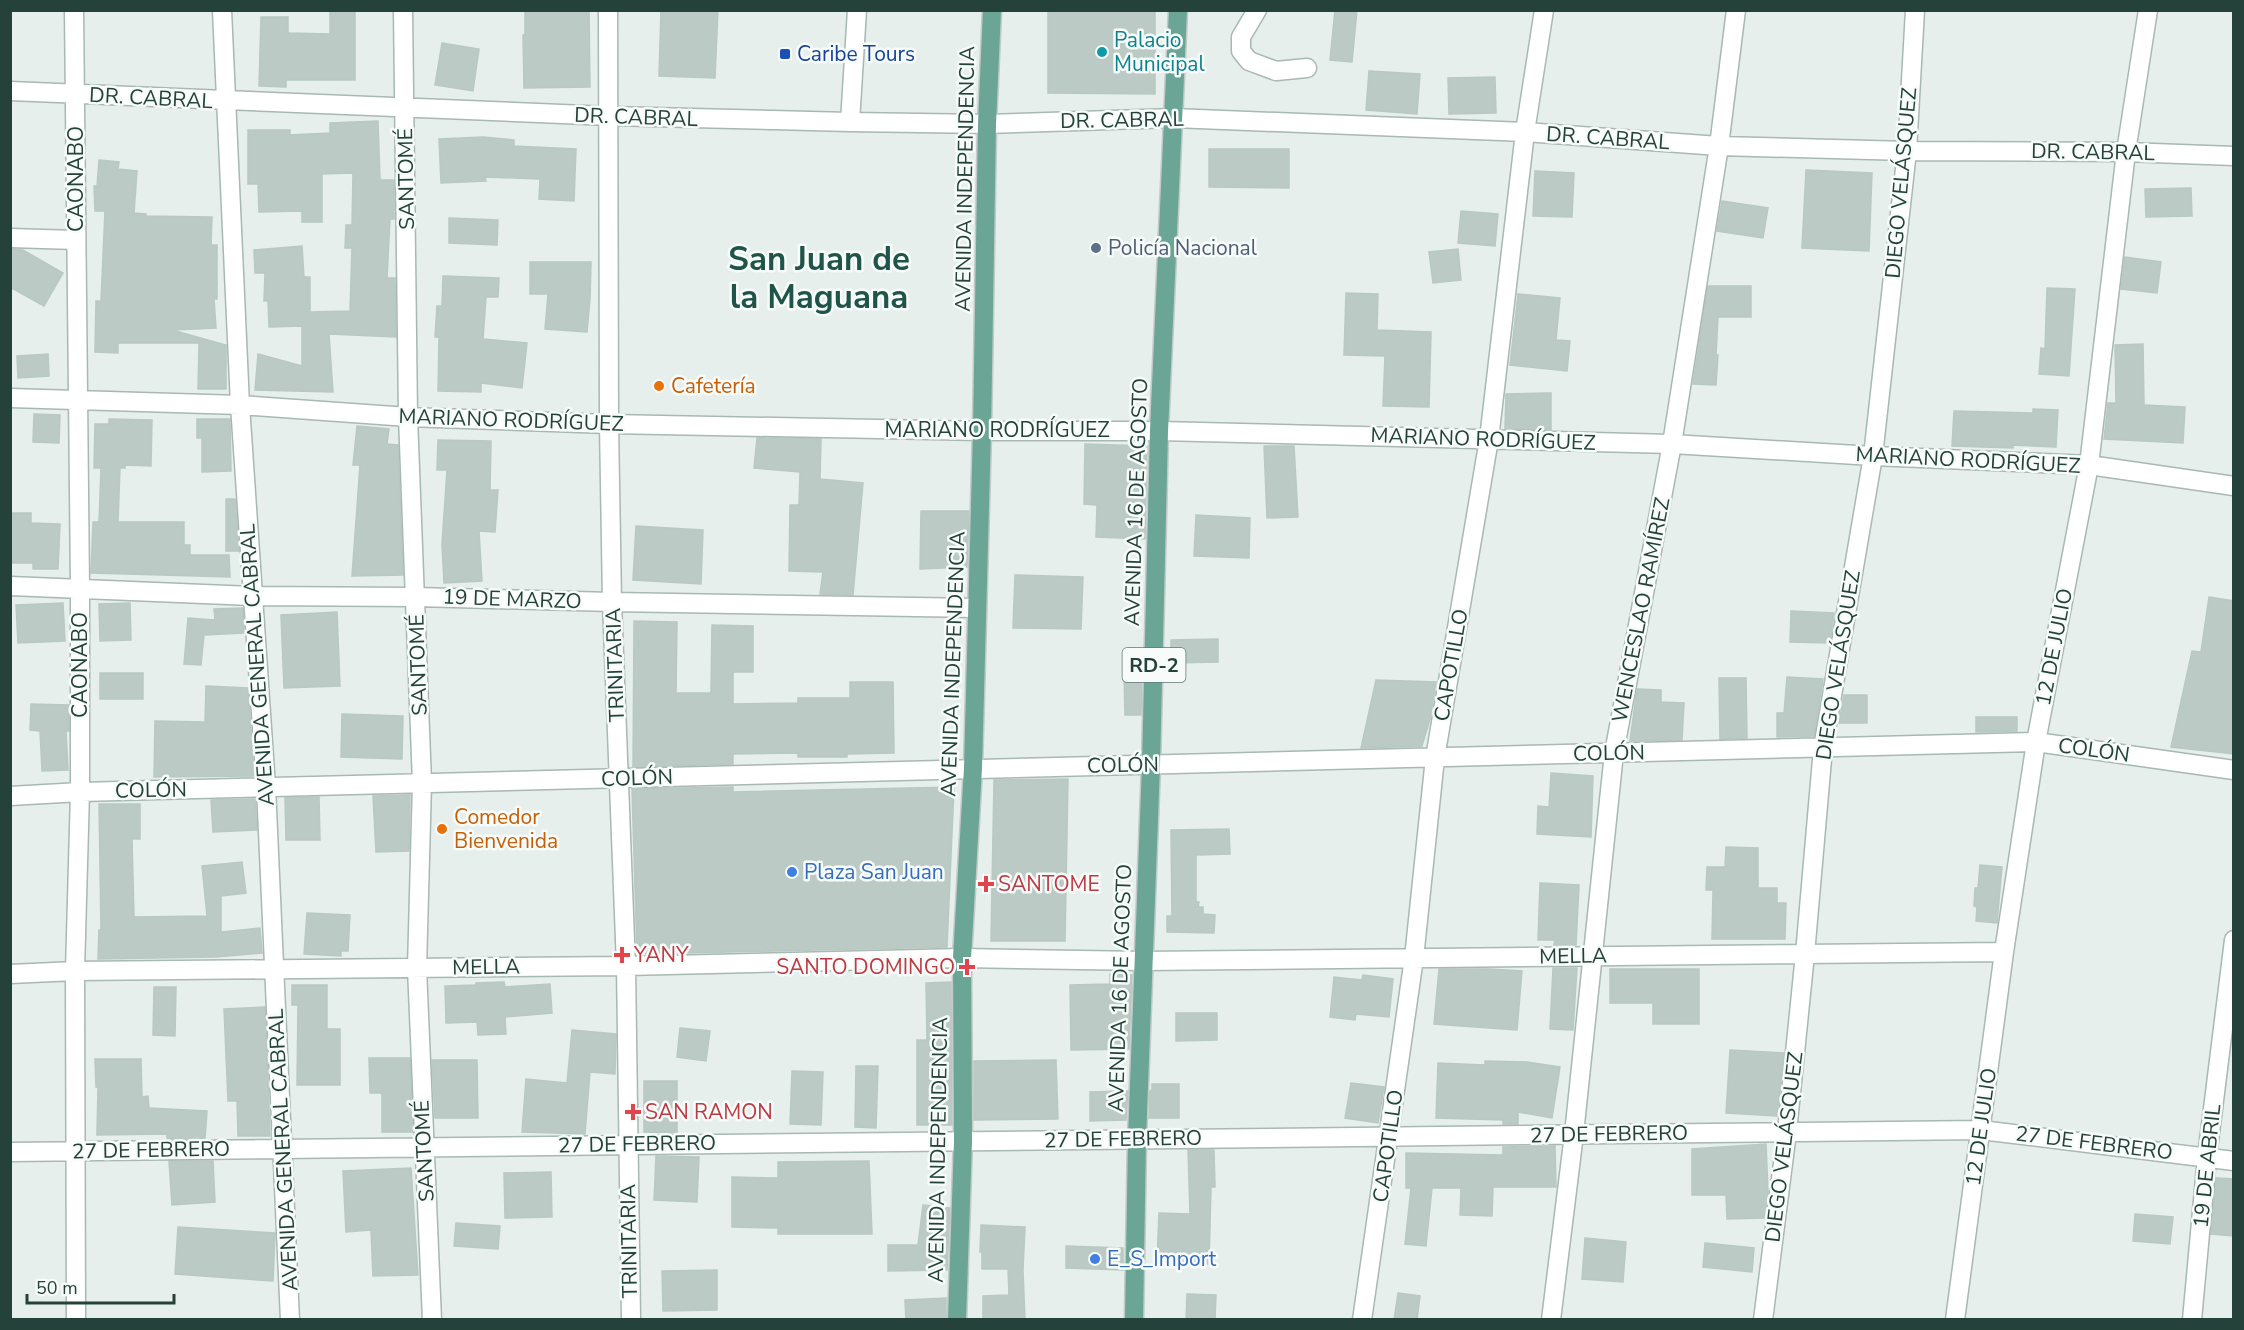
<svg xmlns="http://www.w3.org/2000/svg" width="2244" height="1330" font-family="'Nunito Sans',sans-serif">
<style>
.building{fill:#bbcac4;stroke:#b8c9c2;stroke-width:1.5}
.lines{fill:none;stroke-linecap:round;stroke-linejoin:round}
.minor-casing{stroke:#a8b8b2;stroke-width:21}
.major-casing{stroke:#c2cac8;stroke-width:21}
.minor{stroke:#fff;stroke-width:18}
.major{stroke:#6aa596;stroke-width:18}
.culture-dot{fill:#0f9aa8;stroke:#f7fbf9;stroke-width:2}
.transit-dot{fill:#1a4fb4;stroke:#f7fbf9;stroke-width:2}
.service-dot{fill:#5c6f8a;stroke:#f7fbf9;stroke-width:2}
.food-dot{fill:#e8710a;stroke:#f7fbf9;stroke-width:2}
.shop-dot{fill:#3f7fe0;stroke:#f7fbf9;stroke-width:2}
.health-dot{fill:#e0444e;stroke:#f7fbf9;stroke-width:2}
.labels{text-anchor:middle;stroke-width:5;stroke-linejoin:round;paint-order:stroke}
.shield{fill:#f7fbf9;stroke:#637a73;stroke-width:1.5}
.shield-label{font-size:20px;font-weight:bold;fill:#24423a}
.culture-label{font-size:21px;fill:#0d838f;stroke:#f7fbf9;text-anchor:start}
.transit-label{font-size:21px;fill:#164399;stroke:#f7fbf9;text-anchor:start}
.street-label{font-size:21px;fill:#24423a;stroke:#f7fbf9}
.service-label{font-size:21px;fill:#4e5e75;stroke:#f7fbf9;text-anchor:start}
.food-label{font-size:21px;fill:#c56008;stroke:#f7fbf9;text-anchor:start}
.shop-label{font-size:21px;fill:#366cbe;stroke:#f7fbf9;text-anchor:start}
.health-label{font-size:21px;fill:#be3a42;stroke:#f7fbf9;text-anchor:start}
.town-label{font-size:33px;font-weight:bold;fill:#1f5548;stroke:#f7fbf9}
</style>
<rect width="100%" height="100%" fill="#e6efeb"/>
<!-- building -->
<path class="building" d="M330,10H355V80H286V87L259,86L261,17H288V33L330,34Z
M525,10H589L590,87L524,88L523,35H525Z
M661,10H718L715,78L659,76Z
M1048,10H1155V94L1048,93Z
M1335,10H1357L1352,62L1330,60Z
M442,43L479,49L473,91L435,85Z
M1369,71L1420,74L1417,114L1366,110Z
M1495,77L1496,113L1449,114L1448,78Z
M378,121L380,180H394V219H390L387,278H395L396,337L329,334L333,392L255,390L258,354L302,366V326L269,327L268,301H264L265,273H255L254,250L302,246L304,277H310V312L350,311L352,248H345L346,225H352L353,173L322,174V222H302V211L259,212L258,184H248V130H290V135L330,133V123Z
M483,137L514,140V146L576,149L574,201L539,199L540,179L485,177L486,181L441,183L439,139Z
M1209,149H1289V188L1209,187Z
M99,160L119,162L118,169L137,171L134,213L146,214V216L212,217L211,245H217V299H214L216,328L172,330L226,345V389H198L199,343H118V353L95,352L96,301H101L105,211H95L94,186H97Z
M1806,170L1872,173L1869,251L1802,248Z
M1535,171L1574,173L1572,217L1533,216Z
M2191,188L2192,216L2146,217L2145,189Z
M1722,201L1768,208L1763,238L1717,231Z
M1461,211L1498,214L1495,246L1458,243Z
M449,218L498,220L497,245L449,243Z
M10,249L23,250L63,273L44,306L10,287Z
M1458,249L1461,280L1433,283L1429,252Z
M2125,257L2161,262L2157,293L2121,289Z
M530,262H591L590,299L587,332L545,329L548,294H530Z
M443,276L499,278L498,297H486L483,339L527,343L522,388L481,383V392L438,391L439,337H435L437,306H442Z
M1708,286H1751V317H1718L1716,355H1718L1716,385L1693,384Z
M2047,288L2075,289L2069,376L2039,374L2041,348L2045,349Z
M1346,293L1378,294L1377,330L1431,332L1429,407L1383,406L1385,356L1344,355Z
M1518,294L1560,298L1556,340L1570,341L1567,371L1510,365Z
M2143,344L2144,405L2185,407L2183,443L2104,439L2108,403H2116L2115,345Z
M48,354L49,376L18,378L17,356Z
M1551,393V430L1505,429L1506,394Z
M2033,409L2058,410L2056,447L2013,445V448L1952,446L1954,411L2033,413Z
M34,414L60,415L59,443L33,442Z
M109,419L152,420L151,466L125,465V468H120L118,522H184V545H190V555H229L230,577L91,573L93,522H99L101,468H94L95,424H109Z
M197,419H230L231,471L202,472V438H197Z
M357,426L389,429L387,444L398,445L403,575L352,576L360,465H353Z
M757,438L821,439L820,479L863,483L853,595L820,594L823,572L789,571L790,505H799L800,472L754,468Z
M438,440L491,441L490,490H498L495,532L479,531L482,581L444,583L442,544L447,470H437Z
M1085,444L1147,446L1145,539L1096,537L1097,505L1084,504Z
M1264,446H1294L1298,517L1267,518Z
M226,499H235L239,551H226Z
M921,511H969L967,567L920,569Z
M10,513H31V523L60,524L58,569H33V563H10Z
M1196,515L1250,518L1249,558L1194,556Z
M636,526L703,530L701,584L633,580Z
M1015,575L1083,577L1081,629L1013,628Z
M2209,597L2234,601V754L2171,747L2192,651L2201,652Z
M63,603L65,641L18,643L16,605Z
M130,603L131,640L100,641L99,604Z
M243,608L244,633L204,635L201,665L184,664L188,618L215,620L214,609Z
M1791,611L1834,613L1830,643L1790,642Z
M337,612L340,686L284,688L281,615Z
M634,621L677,622L676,693H711L712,625L753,626V672H733V704L798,703V698H850V682H893L894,753L847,754V757H798V753L733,754V764L633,767Z
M1218,639V662L1171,663V640Z
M100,673H143V699H100Z
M1142,675L1141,715H1125L1124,676Z
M1787,677L1823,679L1814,736L1777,737V713H1784Z
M1719,678H1746L1747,738L1720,739Z
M1376,680L1436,682L1430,719L1422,746L1361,748Z
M206,686L248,688L254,776L154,777L155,721L205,722Z
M1637,689L1661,690V702L1684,703L1682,740L1630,741Z
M1844,695H1867V723H1839Z
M31,704L69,705V731H66L68,770L42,771L40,731L30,730Z
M342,714L403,716L402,759L341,757Z
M1976,717H2017V731L1976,732Z
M1551,773L1593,776L1591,837L1537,834L1538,806L1549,807Z
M1068,779L1065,941H991L994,780Z
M733,787V792L954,787L947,947L637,954L632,789Z
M410,795L409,851L376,852L373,796Z
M319,797L320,840H286L285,798Z
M255,799L257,830L213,832L211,800Z
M99,804H140V839H132L134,917L207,916L202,866L242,862L246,893L221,896V932L260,928L262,953L216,957L98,959L99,930H101Z
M1229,829L1230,854L1196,855V902H1199L1198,907H1203V914L1215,915L1214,933L1167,932V916H1172L1171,830Z
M1726,847L1758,848V888H1777V903H1786L1785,939H1712L1713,890H1706L1707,867H1725Z
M1980,865L2002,867L1997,923L1976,921L1977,907L1974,906L1975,888H1978Z
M1540,883L1579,885L1576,945H1554L1555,940H1538Z
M307,913L350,915L348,951H341V956L304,954Z
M1553,968H1577L1573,1030L1550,1029Z
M1439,969H1489L1522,971L1517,1030L1434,1024Z
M1610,969H1699V1024H1653V1003H1610Z
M1110,974L1132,975L1129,1049L1071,1050L1070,985L1110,984Z
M1363,975L1393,979L1389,1017L1356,1014L1355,1020L1330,1017L1334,977L1362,980Z
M504,982L505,987L550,984L552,1013L505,1017L506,1034L478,1035L477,1022L446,1023L445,986L476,985V983Z
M951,982L952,1125H917V1040H927L926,983Z
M292,985H327V1029H340V1085H297L298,1005H292Z
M154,987H176L175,1036L153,1035Z
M265,1007L270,1136H238L237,1101H228L224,1009Z
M1176,1013H1217V1040L1176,1041Z
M680,1028L710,1031L706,1061L677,1057Z
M572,1030L616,1034L615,1074L590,1072L585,1134L522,1132L526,1079L567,1083Z
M1730,1050L1784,1053L1777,1116L1726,1113Z
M369,1058H410L413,1132H382V1093H370Z
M95,1059H141L142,1097L148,1096L149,1108L207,1111L205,1139H167V1134L97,1135L98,1087H96Z
M432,1060H477L478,1118H435Z
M1056,1060L1058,1119L974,1120V1061Z
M1485,1061L1527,1062L1560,1067L1552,1118L1518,1112V1124H1503V1120L1436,1118L1438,1063L1485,1065Z
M856,1066H878L876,1128L855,1127Z
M792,1071L823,1072L821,1125L790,1124Z
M644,1081H677V1133L644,1132Z
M1351,1083L1384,1087L1378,1123L1345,1118Z
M1152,1084H1179V1118H1149L1150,1091L1152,1090Z
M1128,1091L1126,1120L1090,1121V1092Z
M1766,1144L1768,1191L1765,1218L1727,1219L1726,1195H1692V1149Z
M1555,1146L1556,1187H1493L1492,1216L1460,1215L1461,1188H1432L1426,1246L1405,1244L1411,1188H1406V1153L1503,1155V1147Z
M1188,1150H1214L1215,1187H1211L1209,1264L1157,1262L1159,1213L1190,1214Z
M656,1156L699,1157L697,1202L654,1200Z
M169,1161H213L215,1202L172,1205Z
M869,1161L872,1234H778V1228L732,1227V1177L778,1178V1162Z
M411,1168L418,1275L373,1276L371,1230L346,1232L343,1171Z
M551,1172L552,1217L505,1218L504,1173Z
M2216,1178L2234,1179V1236L2211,1234Z
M923,1205L950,1208L947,1270L888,1271V1245H918Z
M2135,1214L2173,1217L2170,1244L2133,1241Z
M456,1223L500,1226L498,1249L454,1246Z
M981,1225L1025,1227L1023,1270L1025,1320H983V1296L1009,1295L1008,1269H982V1252H980Z
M178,1227L275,1233L273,1281L175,1274Z
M1585,1238L1626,1242L1623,1282L1582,1279Z
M1705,1243L1754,1248L1752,1272L1703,1267Z
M1066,1246L1123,1248V1270L1066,1268Z
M717,1270V1310L663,1311L662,1271Z
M1398,1293L1420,1296L1417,1320H1394Z
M1187,1294L1216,1295L1215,1320H1186Z
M946,1298V1320H906L905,1300Z"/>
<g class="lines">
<defs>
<path id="minor" d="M74,10L80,588V792L75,971L76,1320
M222,10L240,405L266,787L290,1320
M403,10L408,417L422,783L417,968L432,1320
M608,10L609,424L612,602L626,966L631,1320
M1257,10L1241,37V51L1249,61L1276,71L1307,68
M10,91L610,116L850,122L987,124L1174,118L1525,132L1719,146L1907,151L2126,152L2234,156
M850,122L857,10
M10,238L76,240
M10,398L240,405L408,417L609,424L982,431H1159L1672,444L1873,456L2089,465L2234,486
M10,586L252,596L416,597L612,602L977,608
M10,796L80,792L2036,742L2234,770
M10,974L75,971L626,966L962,958L1143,961L2004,952
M10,1152L1981,1130L2234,1161
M1362,1320L1414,958L1435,758L1489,439L1525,132L1544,10
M1551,1320L1574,1134L1614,753L1672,444L1719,146L1736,10
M1763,1320L1787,1132L1805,954L1823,748L1873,456L1907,151L1915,10
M1955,1320L2004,952L2036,742L2089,465L2126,152L2148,10
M2192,1320L2207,1157L2234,940"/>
<path id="major" d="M957,1320L963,1141L962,958L973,768L982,431L987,124L992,10
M1134,1320L1137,1139L1151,765L1159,431L1178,10"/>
</defs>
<!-- minor casing -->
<use href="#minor" class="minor-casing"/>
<!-- major casing -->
<use href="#major" class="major-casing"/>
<!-- minor -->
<use href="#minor" class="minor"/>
<!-- major -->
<use href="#major" class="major"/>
</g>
<!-- markers -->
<circle class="culture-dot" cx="1102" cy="52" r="6"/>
<rect class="transit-dot" x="779" y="48" width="12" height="12" rx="3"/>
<circle class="service-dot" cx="1096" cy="248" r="6"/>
<g class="food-dot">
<circle cx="659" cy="386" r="6"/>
<circle cx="442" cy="829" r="6"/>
</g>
<g class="shop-dot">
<circle cx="792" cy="872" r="6"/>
<circle cx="1095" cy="1259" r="6"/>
</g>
<g class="health-dot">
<path d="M983 875h6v6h6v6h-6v6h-6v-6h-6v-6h6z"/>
<path d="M619 946h6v6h6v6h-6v6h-6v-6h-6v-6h6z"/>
<path d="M964 958h6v6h6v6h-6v6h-6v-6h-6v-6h6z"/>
<path d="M630 1103h6v6h6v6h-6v6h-6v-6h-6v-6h6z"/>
</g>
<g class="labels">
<!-- shield labels -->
<rect class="shield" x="1122.5" y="648" width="63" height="34" rx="4.5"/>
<g class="shield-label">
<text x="1154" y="672">RD-2</text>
</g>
<!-- culture labels -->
<g class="culture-label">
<text x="1114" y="47">Palacio<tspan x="1114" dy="24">Municipal</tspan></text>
</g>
<!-- transit labels -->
<g class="transit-label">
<text x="797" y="61">Caribe Tours</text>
</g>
<!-- street labels -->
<g class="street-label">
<text transform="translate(151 98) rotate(3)" y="7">DR. CABRAL</text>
<text transform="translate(636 117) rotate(2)" y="7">DR. CABRAL</text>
<text transform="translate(1122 120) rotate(-1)" y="7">DR. CABRAL</text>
<text transform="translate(1608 138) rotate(4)" y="7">DR. CABRAL</text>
<text transform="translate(2093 152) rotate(1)" y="7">DR. CABRAL</text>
<text transform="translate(76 179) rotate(-90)" y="7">CAONABO</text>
<text transform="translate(406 179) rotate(-91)" y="7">SANTOMÉ</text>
<text transform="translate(965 179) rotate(-89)" y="7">AVENIDA INDEPENDENCIA</text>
<text transform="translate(1901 183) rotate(-85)" y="7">DIEGO VELÁSQUEZ</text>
<text transform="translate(511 420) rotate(2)" y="7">MARIANO RODRÍGUEZ</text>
<text x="997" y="437">MARIANO RODRÍGUEZ</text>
<text transform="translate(1483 439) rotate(2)" y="7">MARIANO RODRÍGUEZ</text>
<text transform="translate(1968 460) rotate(3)" y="7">MARIANO RODRÍGUEZ</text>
<text transform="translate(1136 502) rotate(-88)" y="7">AVENIDA 16 DE AGOSTO</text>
<text transform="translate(512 599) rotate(2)" y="7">19 DE MARZO</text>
<text transform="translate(1641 610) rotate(-79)" y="7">WENCESLAO RAMÍREZ</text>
<text transform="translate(2054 647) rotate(-79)" y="7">12 DE JULIO</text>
<text transform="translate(953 664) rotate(-88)" y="7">AVENIDA INDEPENDENCIA</text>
<text transform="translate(80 665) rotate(-90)" y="7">CAONABO</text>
<text transform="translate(257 665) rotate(-94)" y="7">AVENIDA GENERAL CABRAL</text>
<text transform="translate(418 665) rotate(-92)" y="7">SANTOMÉ</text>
<text transform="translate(615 665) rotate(-92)" y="7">TRINITARIA</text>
<text transform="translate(1451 665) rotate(-80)" y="7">CAPOTILLO</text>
<text transform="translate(1838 665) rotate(-81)" y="7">DIEGO VELÁSQUEZ</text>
<text transform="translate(2094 750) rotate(8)" y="7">COLÓN</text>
<text transform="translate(1609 753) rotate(-1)" y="7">COLÓN</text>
<text transform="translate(1123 765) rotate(-1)" y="7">COLÓN</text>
<text transform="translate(637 778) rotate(-2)" y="7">COLÓN</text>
<text transform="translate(151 790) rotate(-1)" y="7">COLÓN</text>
<text transform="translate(1573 956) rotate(-1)" y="7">MELLA</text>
<text transform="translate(486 967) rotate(-1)" y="7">MELLA</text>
<text transform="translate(1120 988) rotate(-88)" y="7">AVENIDA 16 DE AGOSTO</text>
<text transform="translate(1981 1127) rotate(-82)" y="7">12 DE JULIO</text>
<text transform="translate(1609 1134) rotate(-1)" y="7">27 DE FEBRERO</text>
<text transform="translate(1123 1139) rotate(-1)" y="7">27 DE FEBRERO</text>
<text transform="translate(2094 1143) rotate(7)" y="7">27 DE FEBRERO</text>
<text transform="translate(637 1144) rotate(-1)" y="7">27 DE FEBRERO</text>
<text transform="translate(1388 1146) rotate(-82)" y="7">CAPOTILLO</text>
<text transform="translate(1784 1147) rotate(-83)" y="7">DIEGO VELÁSQUEZ</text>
<text transform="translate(151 1150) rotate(-1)" y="7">27 DE FEBRERO</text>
<text transform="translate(283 1150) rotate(-93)" y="7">AVENIDA GENERAL CABRAL</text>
<text transform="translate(938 1150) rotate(-89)" y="7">AVENIDA INDEPENDENCIA</text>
<text transform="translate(424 1151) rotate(-93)" y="7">SANTOMÉ</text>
<text transform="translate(2207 1166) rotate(-84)" y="7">19 DE ABRIL</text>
<text transform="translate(629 1241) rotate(-91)" y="7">TRINITARIA</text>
</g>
<!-- service labels -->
<g class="service-label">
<text x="1108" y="255">Policía Nacional</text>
</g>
<!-- food labels -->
<g class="food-label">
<text x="671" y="393">Cafetería</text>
<text x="454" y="824">Comedor<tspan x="454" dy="24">Bienvenida</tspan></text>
</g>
<!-- shop labels -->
<g class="shop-label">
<text x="804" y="879">Plaza San Juan</text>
<text x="1107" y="1266">E_S_Import</text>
</g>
<!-- health labels -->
<g class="health-label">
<text x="998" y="891">SANTOME</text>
<text x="634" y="962">YANY</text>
<text x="955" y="974" text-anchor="end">SANTO DOMINGO</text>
<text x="645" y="1119">SAN RAMON</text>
</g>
<!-- town labels -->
<g class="town-label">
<text x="819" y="270">San Juan de<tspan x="819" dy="38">la Maguana</tspan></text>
</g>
</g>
<!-- border -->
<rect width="2244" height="1330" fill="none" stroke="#24423a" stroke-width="24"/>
<!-- scale -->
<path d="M27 1294v9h147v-9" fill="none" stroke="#24423a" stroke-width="3"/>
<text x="36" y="1294" font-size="18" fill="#24423a" stroke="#f7fbf9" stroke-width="4.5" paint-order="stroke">50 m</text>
</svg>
